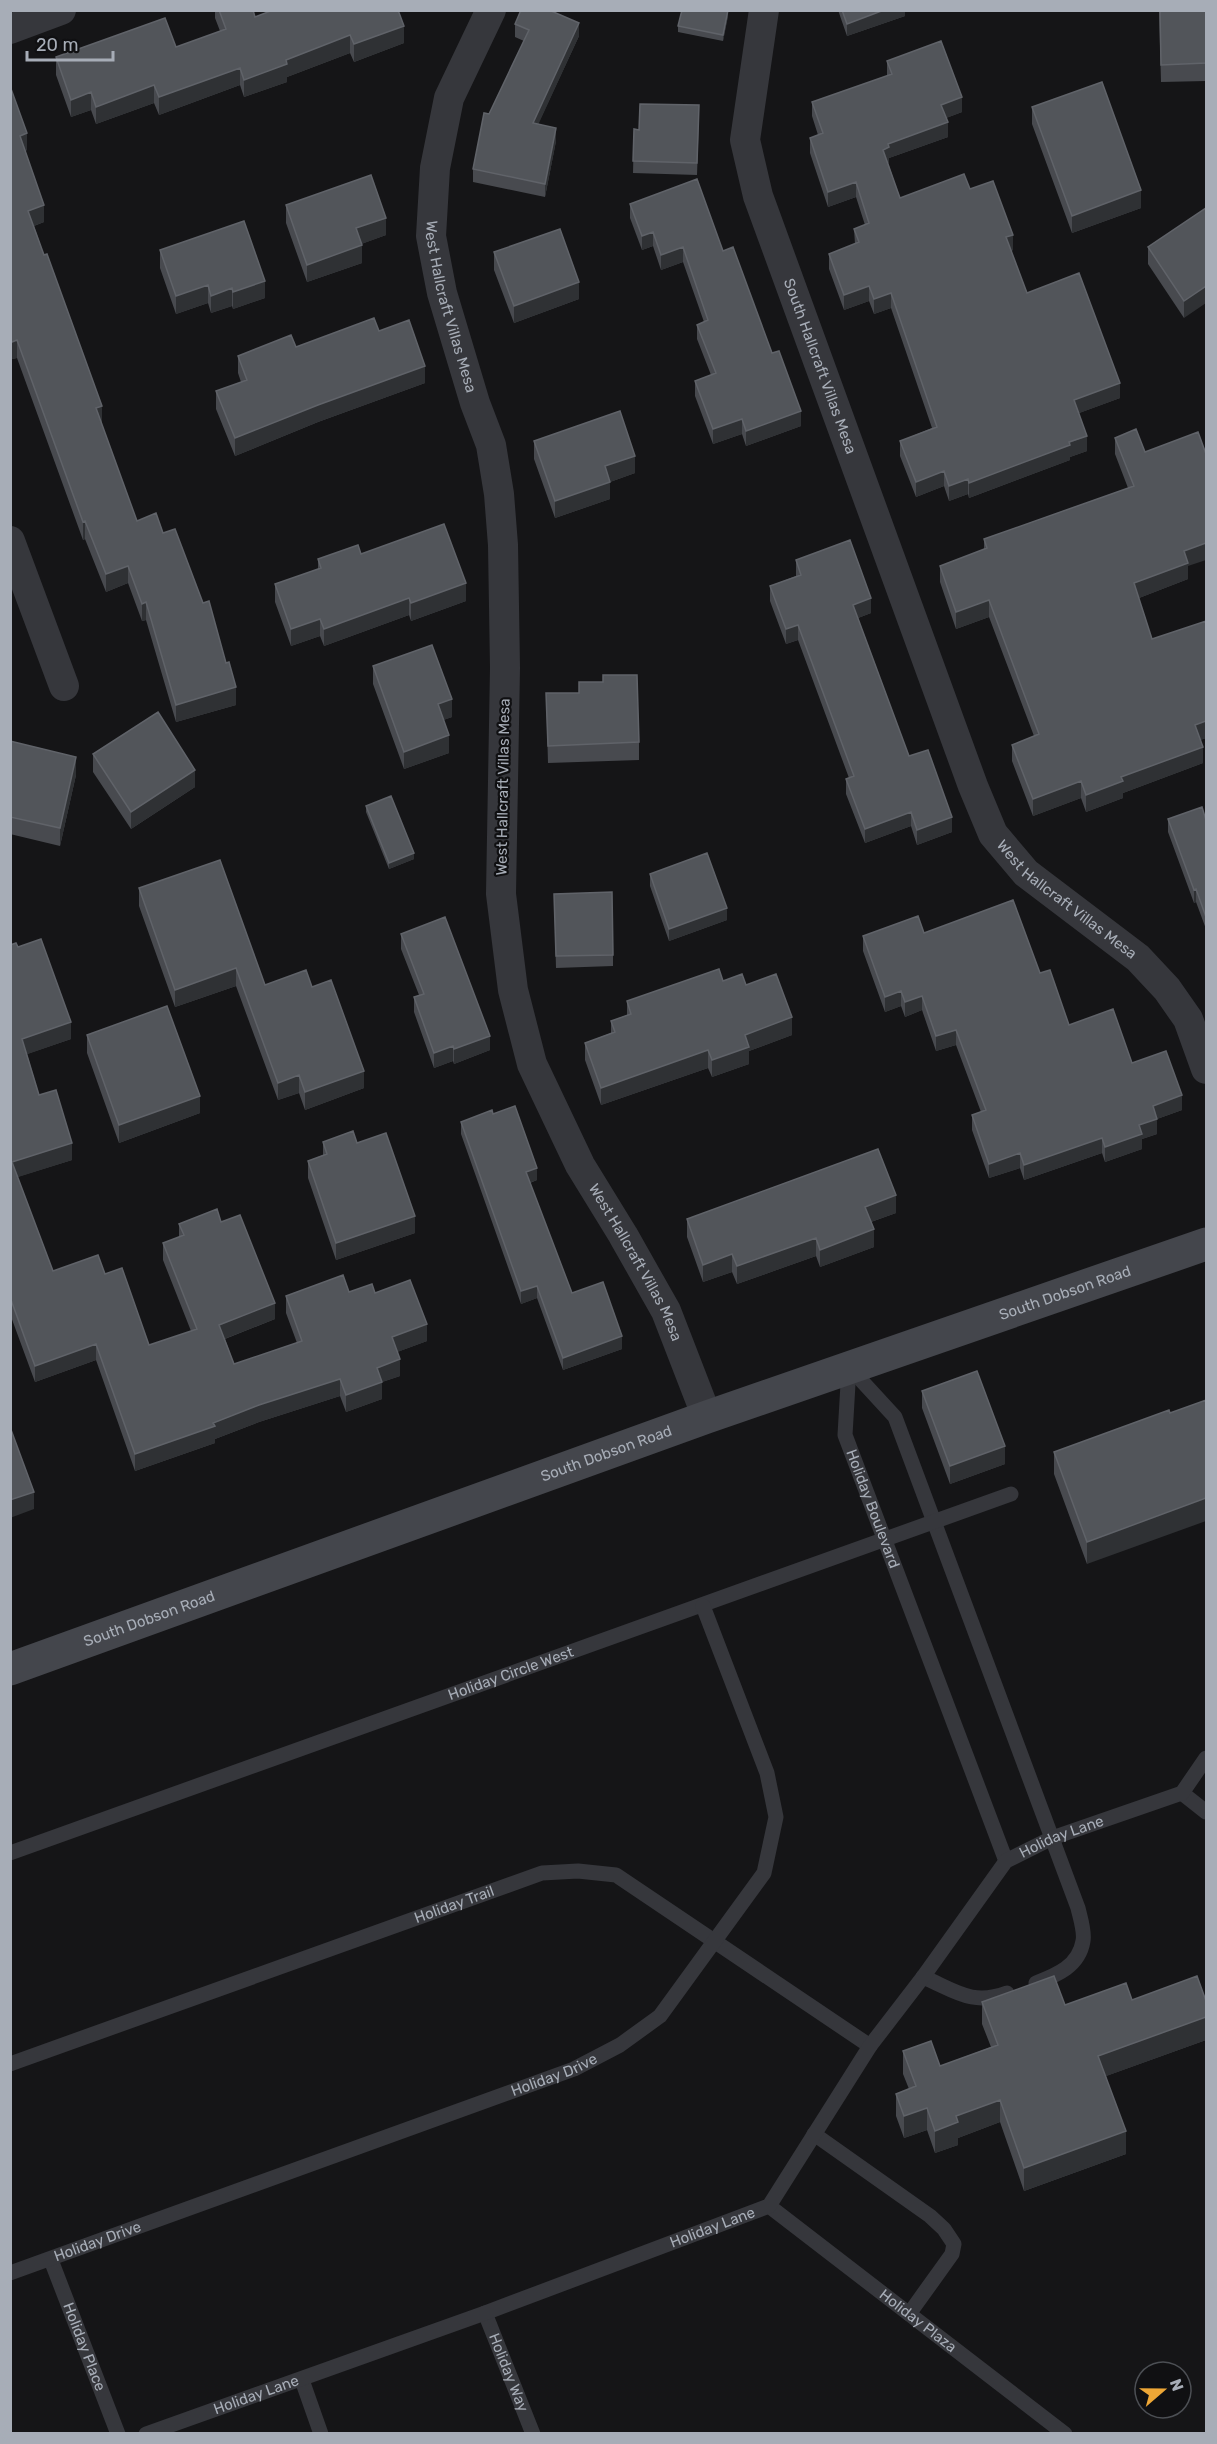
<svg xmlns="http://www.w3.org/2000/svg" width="1217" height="2444" font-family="Rubik,sans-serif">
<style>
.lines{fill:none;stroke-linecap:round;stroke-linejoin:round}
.lane{stroke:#36373c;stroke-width:15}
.street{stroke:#36373c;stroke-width:30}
.secondary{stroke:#44464c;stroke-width:33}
.wall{fill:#484a4f}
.shaded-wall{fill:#2f3134}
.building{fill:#52555a;stroke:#606369;stroke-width:1.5}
.labels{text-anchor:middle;stroke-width:4.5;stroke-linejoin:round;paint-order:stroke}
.street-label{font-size:15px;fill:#a7adb7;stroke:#101012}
</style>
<rect width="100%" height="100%" fill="#151517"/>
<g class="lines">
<!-- lane -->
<g class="lane">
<path d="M849,1367L895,1417L1078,1908C1080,1917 1085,1932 1083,1941C1079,1966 1057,1975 1036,1983"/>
<path id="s1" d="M849,1367L845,1435L1006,1861"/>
<path d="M1182,1793L1206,1812"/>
<path id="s2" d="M10,1853L1011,1494"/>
<path d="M923,1977C956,1991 972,2006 1007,1993"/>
<path id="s3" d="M10,2064L542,1873L578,1871L616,1875L870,2046"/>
<path d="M814,2134L930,2216L944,2229L954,2244L952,2254L909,2314"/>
<path id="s4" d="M769,2206L1065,2434"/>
<path id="s5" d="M51,2260L118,2434"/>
<path id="s6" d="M10,2273L574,2069L620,2045L660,2016L764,1873L776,1817L767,1773L703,1606"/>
<path id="s7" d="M485,2313L533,2434"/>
<path d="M302,2380L321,2434"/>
<path id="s8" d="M146,2434L485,2313L769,2206L870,2046L923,1977L1006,1861L1052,1838L1182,1793L1206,1758"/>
</g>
<!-- street -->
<g class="street">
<path id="s9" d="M491,10L449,98L435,168L431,236L442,293L475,403L491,445L499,494L503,545L505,668L501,894L513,990L532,1064L580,1165L623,1235L666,1311L707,1417"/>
<path id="s10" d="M764,10L745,140L758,196L973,786L993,834L1026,873L1138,958L1167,989L1188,1019L1206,1069"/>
<path d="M10,29L61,10"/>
<path d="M10,541L64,686"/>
</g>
<!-- secondary -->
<path class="secondary" id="s11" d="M10,1669L707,1417L1206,1244"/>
</g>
<!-- wall -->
<path class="wall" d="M215,10H253L255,17L404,43L354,62L350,53L287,77V82L244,97L240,85L159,115L154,103L96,124L91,110L71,117L56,75V57L176,47L220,31L215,18Z
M838,10H905V16L847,36Z
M1159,10H1206V81L1161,82Z
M728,16L723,41L678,32V26Z
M515,24L579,36L538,124L556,141L545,197L473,182V169L489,114L524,41L515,37Z
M887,61L962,112L946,118L948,137L889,158V162L888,163L900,198L970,189L1013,250L1011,251L1027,293L1120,398L1079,413L1087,451L1070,457V460L969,498L968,494L949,501L944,486L916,497L900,456V441L932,428L891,308L874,314L869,301L844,310L829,269V254L855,244L854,229L865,225L856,197L828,207L810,153V138L818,135L812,116V102L887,76Z
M10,86L27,150L25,151L44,222L34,226L101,423L137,521L163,533L236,705L176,722L146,620L142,621L128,583L106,592L85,539L83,540L17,358L12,359L10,354Z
M1032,107L1141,208L1072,233L1032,124Z
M699,117L697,175L633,173L634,129L639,130Z
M630,204L723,251L772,353L801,426L746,446L742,434L713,444L695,396V381L711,375L697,339V325L704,322L683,262L661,270L653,246L642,250L630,218Z
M286,205L386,235L361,244L362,263L307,282L286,223Z
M1206,208L1184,318L1148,264V247Z
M160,250L265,298L233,309L232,306L211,313L208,303L176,314L160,268Z
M494,252L579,299L514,323L494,270Z
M379,331L425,383L318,422L235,456L216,409V391L241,382L238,373V356L296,347Z
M1115,438L1188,566V579L1139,598L1152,639L1206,738L1200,740L1203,763L1123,793V798L1086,812L1081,798L1033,816L1012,761V745L1034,736L989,617L956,629L940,582V566L984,550V539L1128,488L1115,454Z
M534,441L635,473L610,482V499L555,518L534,459Z
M361,554L466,601L411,621L409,615L324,646L320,636L291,646L275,602V584L318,569V559Z
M796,560L871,613L858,618L909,756L952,832L917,845L911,826L865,843L846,794V779L849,778L798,640L786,644L770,601V586L796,576Z
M373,666L452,717L443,720L449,753L404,769L373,684Z
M546,693L639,742V760L548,763Z
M10,741L76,775L60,846L10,834Z
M93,754L195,787L131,829L93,772Z
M366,806L414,859L389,869L366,812Z
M1168,819L1206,820V929L1196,902L1194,903L1168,832Z
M650,874L727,920L669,941L650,886Z
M139,888L265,985L312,987L364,1088L305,1110L299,1093L278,1100L236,986L175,1007L139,906Z
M554,894L613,955V966L556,968Z
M924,933L1040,973L1069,1025L1132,1063L1182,1110L1157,1119V1134L1142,1139V1149L1105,1162L1102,1153L1024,1180L1020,1168L989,1178L972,1130V1115L981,1112L956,1045L936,1051L922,1010L905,1017L901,1006L885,1012L863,951V936Z
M401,934L490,1050L454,1064L453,1061L434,1068L414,1012V997L419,995L401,949Z
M10,945L18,947L71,1039L27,1054L39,1095L72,1160L17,1177L53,1271L105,1274L149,1345L191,1331L163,1260V1243L179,1237V1224L221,1222L275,1319L225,1339L234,1364L297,1343L286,1313V1296L349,1292L375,1293L427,1341L397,1352L400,1376L382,1382V1399L346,1412L340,1396L259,1422L215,1439V1443L135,1471L96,1360L35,1382L10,1314Z
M723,981L746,985L792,1035L749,1051V1064L712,1077L708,1068L601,1105L585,1060V1043L611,1033V1021L627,1015V1001Z
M87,1035L200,1113L119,1143L87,1053Z
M493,1114L537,1180L530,1183L572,1293L622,1349L563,1370L537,1298L521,1304L461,1134V1122Z
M323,1142L415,1233L336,1260L308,1178V1161L323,1155Z
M896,1213L871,1222L874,1247L820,1267L816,1256L737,1284L732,1272L703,1282L687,1237V1219Z
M922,1391L1005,1464L950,1484L922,1408Z
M1170,1413L1087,1564L1054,1474V1452Z
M1132,2000L1206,2001V2040L1106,2076L1126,2154L1024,2191L1000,2122L958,2138V2145L935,2153L927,2130L904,2138L896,2116V2094L909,2089L903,2074V2051L940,2066L991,2047L982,2024V2002L1065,2005Z"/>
<!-- shaded-wall -->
<path class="shaded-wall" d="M728,10V16L723,41V35Z
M884,10H905V16L847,36V24Z
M579,23V36L533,136V123Z
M404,26V43L354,62V44Z
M350,35V53L287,77V82L244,97V80L286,60Z
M240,68V85L159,115V97Z
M154,85V103L96,124V107Z
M91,92V110L71,117V100Z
M962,97V112L941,120V105Z
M948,122V137L889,158V162L883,165V150L888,144Z
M556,128V141L545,197V184Z
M27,133V150L20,153V136Z
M856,182V197L828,207V192Z
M1141,190V208L1072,233V216Z
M44,205V222L28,228V211Z
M386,218V235L356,246V228Z
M653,232V246L642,250V236Z
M1013,235V250L1006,252V237Z
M362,245V263L307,282V265Z
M683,247V262L661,270V255Z
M265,281V298L233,309V292Z
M579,282V299L514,323V306Z
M208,285V303L176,314V296Z
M869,286V301L844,310V295Z
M1206,286V303L1184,318V301Z
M232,288V306L211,313V296Z
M891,293V308L874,314V299Z
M17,340V358L12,359V342Z
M425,366V383L318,422L235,456V438L318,405Z
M1120,383V398L1074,415V400Z
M102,406V423L96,425V408Z
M801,411V426L746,446V431Z
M742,419V434L713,444V429Z
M1087,436V451L1070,457V460L969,498V483Z
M635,456V473L610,482V499L555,518V501L605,466Z
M944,471V486L916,497V482Z
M968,479V494L949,501V486Z
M85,521V539L83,540V522Z
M1206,543V560L1188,566V579L1134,600V583L1184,551Z
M128,566V583L106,592V574Z
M466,583V601L411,621V603Z
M409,598V615L324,646V629Z
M871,598V613L853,620V605Z
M989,600V617L956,629V612Z
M146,602V620L142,621V604Z
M320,619V636L291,646V629Z
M798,625V640L786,644V629Z
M236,687V705L176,722V705Z
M452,699V717L438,722V704Z
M1206,721V738L1195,742V725Z
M449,735V753L404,769V752Z
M1203,747V763L1123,793V798L1086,812V795L1121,777Z
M76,757V775L60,846V828Z
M195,770V787L131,829V812Z
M1081,781V798L1033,816V799Z
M911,812V826L865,843V829Z
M952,817V832L917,845V830Z
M414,853V859L389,869V863Z
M1196,889V902L1194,903V890Z
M727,908V920L669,941V929Z
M236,968V986L175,1007V990Z
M901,991V1006L885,1012V997Z
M922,996V1010L905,1017V1002Z
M792,1017V1035L749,1051V1064L712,1077V1060L745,1035Z
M71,1022V1039L22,1056V1039Z
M956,1030V1045L936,1051V1036Z
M490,1036V1050L454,1064V1049Z
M453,1046V1061L434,1068V1053Z
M708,1050V1068L601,1105V1088Z
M364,1071V1088L305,1110V1092Z
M299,1075V1093L278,1100V1083Z
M1182,1095V1110L1157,1119V1134L1142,1139V1149L1105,1162V1147L1139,1125L1153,1106Z
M200,1096V1113L119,1143V1125Z
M1102,1138V1153L1024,1180V1165Z
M72,1143V1160L12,1179V1162Z
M1020,1153V1168L989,1178V1164Z
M537,1168V1180L526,1184V1172Z
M896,1195V1213L865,1224V1207Z
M415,1216V1233L336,1260V1243Z
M874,1229V1247L820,1267V1250Z
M816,1238V1256L737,1284V1266Z
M732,1254V1272L703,1282V1265Z
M537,1286V1298L521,1304V1291Z
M275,1303V1319L219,1341V1325Z
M427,1324V1341L392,1354V1337Z
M622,1336V1349L563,1370V1358Z
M96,1344V1360L35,1382V1366Z
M400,1359V1376L382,1382V1399L346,1412V1395L377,1368Z
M340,1379V1396L259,1422L215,1439V1443L135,1471V1454L259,1405Z
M1005,1446V1464L950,1484V1466Z
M34,1492V1509L10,1518V1500Z
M1206,1498V1521L1087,1564V1542Z
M1206,2017V2040L1098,2079V2056Z
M1000,2100V2122L958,2138V2145L935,2153V2131L956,2116Z
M927,2108V2130L904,2138V2116Z
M1126,2131V2154L1024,2191V2168Z"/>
<!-- building -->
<path class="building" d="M219,10H253L255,17L273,10H398L404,26L354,44L350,35L286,60L287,64L244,80L240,68L159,97L154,85L96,107L91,92L71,100L56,57L165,18L176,47L226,29Z
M521,10H549L579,23L533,123L556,128L545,184L473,169L484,113L489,114L529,30L515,24Z
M682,10H728L723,35L678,26Z
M842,10H884L847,24Z
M1160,10H1206V63L1161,65Z
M941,41L962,97L941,105L948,122L888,144L889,147L883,150L900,198L964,174L970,189L993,181L1013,235L1006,237L1027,293L1079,273L1120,383L1074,400L1087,436L1069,442L1070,445L969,483L968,479L949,486L944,471L916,482L900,441L937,427L891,293L874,299L869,286L844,295L829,254L859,242L854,229L869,223L856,182L828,192L810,138L823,133L812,102L892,74L887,61Z
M1102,82L1141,190L1072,216L1032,107Z
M10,86L27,133L20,136L44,205L28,211L44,255L47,254L102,406L96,408L137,521L156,513L163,533L175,529L203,603L209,601L226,663L229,662L236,687L176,705L146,602L142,604L128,566L106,574L85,521L83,522L17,340L12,342L10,337Z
M640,104L699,105L697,163L633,161L634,129L639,130Z
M371,175L386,218L356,228L362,245L307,265L286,205Z
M697,179L723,251L733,247L772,353L779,351L801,411L746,431L742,419L713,429L695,381L716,373L697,325L708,320L683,247L661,255L653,232L642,236L630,204Z
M1206,208V286L1184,301L1148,247Z
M244,221L265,281L233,292L232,288L211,296L208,285L176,296L160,250Z
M560,229L579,282L514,306L494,252Z
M374,318L379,331L409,320L425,366L318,405L235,438L216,391L247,380L238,356L291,335L296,347Z
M620,411L635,456L605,466L610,482L555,501L534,441Z
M1136,429L1145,452L1198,432L1206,454V543L1184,551L1188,563L1134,583L1152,639L1206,621V721L1195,725L1203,747L1121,777L1123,781L1086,795L1081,781L1033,799L1012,745L1039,734L989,600L956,612L940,566L987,548L984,539L1134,486L1115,438Z
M444,524L466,583L411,603L409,598L324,629L320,619L291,629L275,584L321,568L318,559L358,545L361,554Z
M850,540L871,598L853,605L909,756L928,750L952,817L917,830L911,812L865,829L846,779L854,776L798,625L786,629L770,586L801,575L796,560Z
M432,645L452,699L438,704L449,735L404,752L373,666Z
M603,675H637L639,742L548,746L546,693H579V682H603Z
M158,712L195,770L131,812L93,754Z
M10,741L76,757L60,828L10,817Z
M391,796L414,853L389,863L366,806Z
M1202,807L1206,820V917L1196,889L1194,890L1168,819Z
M707,853L727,908L669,929L650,874Z
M220,860L265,985L306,970L312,987L331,980L364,1071L305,1092L299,1075L278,1083L236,968L175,990L139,888Z
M612,892L613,955L556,956L554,894Z
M1013,900L1040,973L1050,970L1069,1025L1113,1009L1132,1063L1166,1051L1182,1095L1153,1106L1157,1119L1139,1125L1142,1134L1105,1147L1102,1138L1024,1165L1020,1153L989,1164L972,1115L986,1110L956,1030L936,1036L922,996L905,1002L901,991L885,997L863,936L918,916L924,933Z
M445,917L490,1036L454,1049L453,1046L434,1053L414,997L424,994L401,934Z
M41,939L71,1022L22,1039L39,1095L56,1090L72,1143L12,1162L53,1271L98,1255L105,1274L122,1268L149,1345L197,1329L163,1243L184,1235L179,1224L217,1209L221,1222L240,1215L275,1303L219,1325L234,1364L302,1341L286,1296L343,1275L349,1292L372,1284L375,1293L410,1280L427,1324L392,1337L400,1359L377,1368L382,1382L346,1395L340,1379L259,1405L213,1423L215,1426L135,1454L96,1344L35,1366L10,1297V945L16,943L18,947Z
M719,969L723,981L742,974L746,985L776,974L792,1017L745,1035L749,1047L712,1060L708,1050L601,1088L585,1043L615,1032L611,1021L631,1014L627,1001Z
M167,1006L200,1096L119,1125L87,1035Z
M515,1106L537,1168L526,1172L572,1293L603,1282L622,1336L563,1358L537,1286L521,1291L461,1122L492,1110L493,1114Z
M353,1131L357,1143L386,1133L415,1216L336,1243L308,1161L327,1154L323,1142Z
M878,1149L896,1195L865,1207L874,1229L820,1250L816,1238L737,1266L732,1254L703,1265L687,1219Z
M977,1371L1005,1446L950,1466L922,1391Z
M1206,1400V1498L1087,1542L1054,1452L1169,1410L1170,1413Z
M10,1427L34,1492L10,1500Z
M1054,1976L1065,2005L1126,1983L1132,2000L1197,1976L1206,2001V2017L1098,2056L1126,2131L1024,2168L1000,2100L956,2116L958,2122L935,2131L927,2108L904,2116L896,2094L916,2086L903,2051L931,2041L940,2066L998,2045L982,2002Z"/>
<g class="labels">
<!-- street labels -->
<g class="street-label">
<text dy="5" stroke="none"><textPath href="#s9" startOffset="310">West Hallcraft Villas Mesa</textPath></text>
<text dy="5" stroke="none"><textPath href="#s10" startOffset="370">South Hallcraft Villas Mesa</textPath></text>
<text transform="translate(503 787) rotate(-89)" y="5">West Hallcraft Villas Mesa</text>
<text dy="5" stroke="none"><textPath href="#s10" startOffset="968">West Hallcraft Villas Mesa</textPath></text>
<text dy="5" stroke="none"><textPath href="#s9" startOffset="1302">West Hallcraft Villas Mesa</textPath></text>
<text dy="5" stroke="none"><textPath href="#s11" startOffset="1120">South Dobson Road</textPath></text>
<text dy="5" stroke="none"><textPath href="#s11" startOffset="634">South Dobson Road</textPath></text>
<text dy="5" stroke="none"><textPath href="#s1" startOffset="147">Holiday Boulevard</textPath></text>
<text dy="5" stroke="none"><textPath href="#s11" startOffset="148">South Dobson Road</textPath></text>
<text dy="5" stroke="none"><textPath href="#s2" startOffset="532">Holiday Circle West</textPath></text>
<text dy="5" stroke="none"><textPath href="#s8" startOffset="1143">Holiday Lane</textPath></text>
<text dy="5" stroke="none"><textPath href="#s3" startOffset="472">Holiday Trail</textPath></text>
<text dy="5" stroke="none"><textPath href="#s6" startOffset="579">Holiday Drive</textPath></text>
<text dy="5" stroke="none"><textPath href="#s8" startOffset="603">Holiday Lane</textPath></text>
<text dy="5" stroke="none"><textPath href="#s6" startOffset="93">Holiday Drive</textPath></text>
<text dy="5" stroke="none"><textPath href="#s4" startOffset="188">Holiday Plaza</textPath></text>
<text dy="5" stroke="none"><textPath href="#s5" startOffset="93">Holiday Place</textPath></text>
<text dy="5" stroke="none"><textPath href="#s7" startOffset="64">Holiday Way</textPath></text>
<text dy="5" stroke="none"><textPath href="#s8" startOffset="117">Holiday Lane</textPath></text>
</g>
</g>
<!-- border -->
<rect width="1217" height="2444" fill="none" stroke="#a7adb7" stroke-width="24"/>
<!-- north arrow -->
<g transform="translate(1163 2390) rotate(70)"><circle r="28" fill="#101012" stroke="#4c4f54" stroke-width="1.5"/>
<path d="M0-4.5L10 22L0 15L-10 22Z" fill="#eea736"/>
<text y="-9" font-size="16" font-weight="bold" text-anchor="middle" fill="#a7adb7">N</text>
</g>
<!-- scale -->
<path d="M27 51v9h86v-9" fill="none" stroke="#a7adb7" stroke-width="3"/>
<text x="36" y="51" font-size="18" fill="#a7adb7" stroke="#101012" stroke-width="4.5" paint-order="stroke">20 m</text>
</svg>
